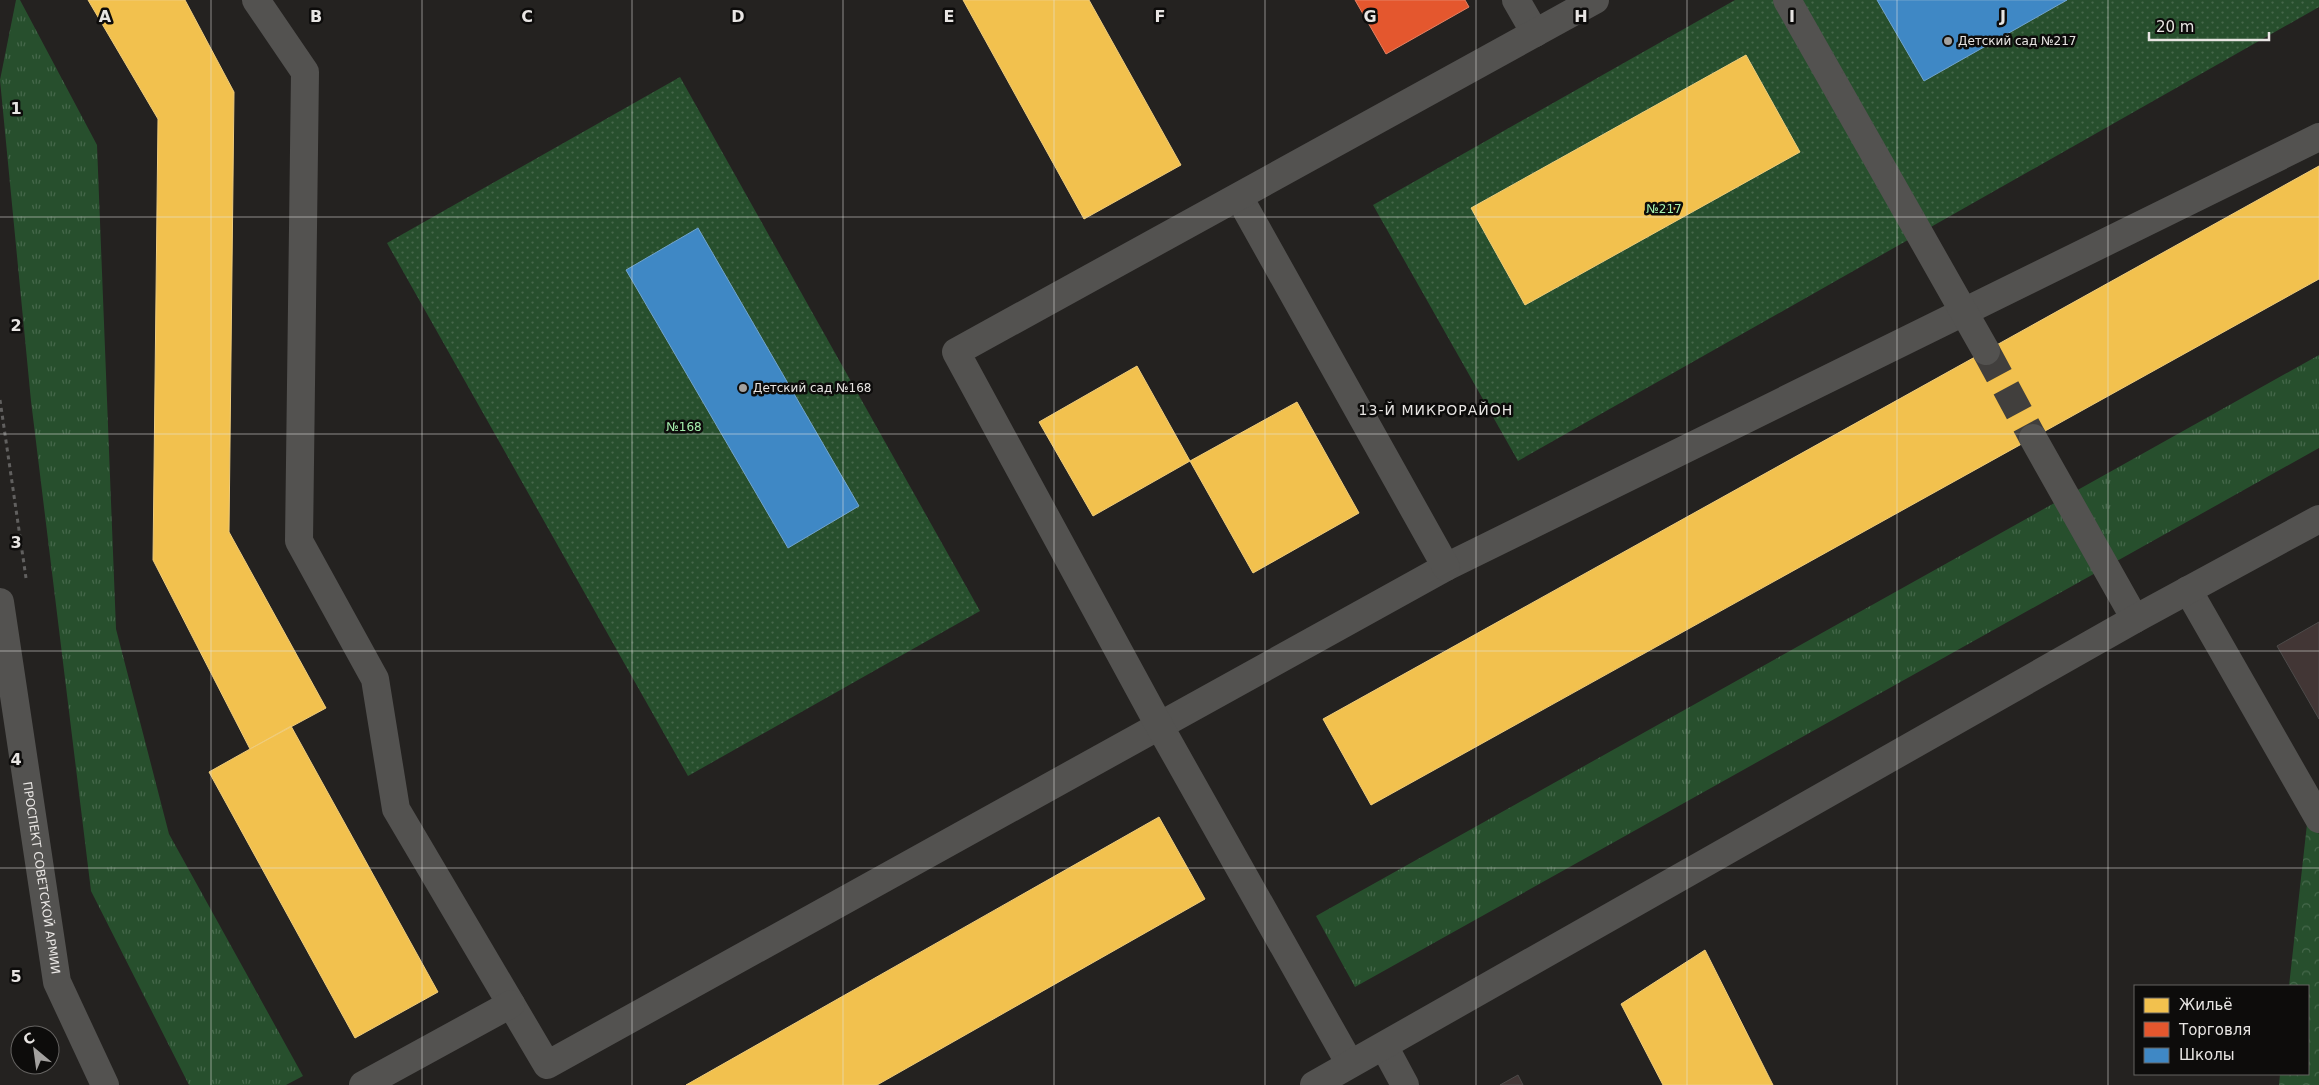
<svg xmlns="http://www.w3.org/2000/svg" width="2319" height="1085" font-family="'DejaVu Sans',sans-serif">
<style>
.grass{fill:url(#grass-tufts)}
.forest{fill:url(#forest-crowns)}
.park{fill:url(#park-dots)}
.homes{fill:#f2c14e;stroke:#efcc7b}
.shops{fill:#e4572e;stroke:#e58264}
.schools{fill:#3f88c5;stroke:#72a4ce}
.building{fill:#423635;stroke:#4d4b4a}
.lines{fill:none;stroke-linecap:round;stroke-linejoin:round}
.minor-tunnel{stroke:#413f3d;stroke-width:28;stroke-dasharray:28 14;stroke-linecap:butt}
.path{stroke:#61605f;stroke-width:3;stroke-dasharray:4 4;stroke-linecap:butt}
.minor{stroke:#535250;stroke-width:28}
.grid{fill:none;stroke:#e8e5e3;stroke-width:1;stroke-opacity:0.55}
.poi-dot{fill:#a3a19f;stroke:#0d0c0b;stroke-width:2}
.labels{text-anchor:middle;stroke-width:5;stroke-linejoin:round;paint-order:stroke}
.poi-label{font-size:12px;fill:#e8e5e3;stroke:#0d0c0b;text-anchor:start}
.park-label{font-size:12px;fill:#a6f0ae;stroke:#0d0c0b}
.street-label{font-size:12px;fill:#e8e5e3;stroke:#0d0c0b}
.neighbourhood-label{font-size:14px;letter-spacing:1px;fill:#e8e5e3;stroke:#0d0c0b}
.grid-label{font-size:16px;text-anchor:middle;font-weight:bold;fill:#e8e5e3;stroke:#0d0c0b;stroke-width:5;stroke-linejoin:round;paint-order:stroke}
</style>
<defs>
<pattern id="grass-tufts" width="24" height="20" patternUnits="userSpaceOnUse" patternTransform="scale(1.25)"><rect width="24" height="20" fill="#274f2d"/><path d="M3 7l-1-3M5 7V3M7 7l1-3M15 17l-1-3M17 17v-4M19 17l1-3" fill="none" stroke="#46684b"/></pattern>
<pattern id="forest-crowns" width="20" height="18" patternUnits="userSpaceOnUse" patternTransform="scale(1.25)"><rect width="20" height="18" fill="#274f2d"/><path d="M2 6a3 3 0 1 1 6 0M12 15a3 3 0 1 1 6 0" fill="none" stroke="#46684b"/></pattern>
<pattern id="park-dots" width="8" height="8" patternUnits="userSpaceOnUse" patternTransform="scale(1.25)"><rect width="8" height="8" fill="#274f2d"/><path d="M2 2h.1M6 6h.1" fill="none" stroke="#46684b" stroke-width="1.8" stroke-linecap="round"/></pattern>
</defs>
<rect width="100%" height="100%" fill="#242220"/>
<!-- grass -->
<path class="grass" d="M16,0H20L97,145L116,629L169,834L303,1076L286,1085H189L91,891L31,401L0,80Z
M2319,355V448L1355,987L1316,916Z"/>
<!-- forest -->
<path class="forest" d="M2308,815L2319,834V1085H2279L2280,1074H2308V986H2289Z"/>
<!-- park -->
<path class="park" d="M1735,0H2319V7L1518,461L1373,205Z
M680,77L980,611L688,776L387,243Z"/>
<!-- homes -->
<path class="homes" d="M88,0H185L234,92L229,532L326,708L250,749L153,560L158,119Z
M963,0H1089L1181,165L1084,219Z
M1746,55L1800,152L1525,305L1471,208Z
M2319,166V279L1371,805L1323,719Z
M1137,366L1190,461L1093,516L1039,422Z
M1297,402L1359,513L1253,573L1190,461Z
M291,726L438,992L355,1038L209,772Z
M1159,817L1205,899L877,1085H686Z
M1705,950L1773,1085H1663L1621,1004Z"/>
<!-- shops -->
<path class="shops" d="M1355,0H1465L1469,7L1386,54Z"/>
<!-- schools -->
<path class="schools" d="M1877,0H2067L1924,81Z
M698,228L859,506L788,548L626,270Z"/>
<!-- building -->
<path class="building" d="M2319,622V719L2277,646Z
M1518,1075L1523,1085H1500Z"/>
<g class="lines">
<!-- minor-tunnel -->
<path class="minor-tunnel" d="M1986,351L2033,438"/>
<!-- path -->
<path class="path" d="M0,400L26,578"/>
<!-- minor -->
<g class="minor">
<path d="M256,0L305,72L299,541L375,679L396,809L547,1065L1446,567L2319,137"/>
<path d="M1516,0L1535,33"/>
<path d="M1787,0L1986,351"/>
<path d="M1239,197L1446,567"/>
<path d="M2033,438L2135,619"/>
<path d="M2188,590L2319,819"/>
<path id="s1" d="M0,602L57,982L105,1085"/>
<path d="M1384,1046L1405,1085"/>
<path d="M1350,1064L1160,727L956,352L1595,0"/>
<path d="M363,1085L511,1004"/>
<path d="M1314,1085L2135,619L2319,519"/>
</g>
</g>
<!-- grid -->
<path class="grid" d="M211,0V1085M422,0V1085M632,0V1085M843,0V1085M1054,0V1085M1265,0V1085M1476,0V1085M1687,0V1085M1897,0V1085M2108,0V1085M0,217H2319M0,434H2319M0,651H2319M0,868H2319"/>
<!-- markers -->
<g class="poi-dot">
<circle cx="1948" cy="41" r="5"/>
<circle cx="743" cy="388" r="5"/>
</g>
<g class="labels">
<!-- poi labels -->
<g class="poi-label">
<text x="1958" y="45">Детский сад №217</text>
<text x="753" y="392">Детский сад №168</text>
</g>
<!-- park labels -->
<g class="park-label">
<text x="1664" y="213">№217</text>
<text x="684" y="431">№168</text>
</g>
<!-- street labels -->
<g class="street-label">
<text dy="4" stroke="none"><textPath href="#s1" startOffset="279">ПРОСПЕКТ СОВЕТСКОЙ АРМИИ</textPath></text>
</g>
<!-- neighbourhood labels -->
<g class="neighbourhood-label">
<text x="1436" y="415">13-Й МИКРОРАЙОН</text>
</g>
</g>
<g class="grid-label">
<text x="105" y="22">A</text>
<text x="316" y="22">B</text>
<text x="527" y="22">C</text>
<text x="738" y="22">D</text>
<text x="949" y="22">E</text>
<text x="1160" y="22">F</text>
<text x="1370" y="22">G</text>
<text x="1581" y="22">H</text>
<text x="1792" y="22">I</text>
<text x="2003" y="22">J</text>
<text x="16" y="114">1</text>
<text x="16" y="331">2</text>
<text x="16" y="548">3</text>
<text x="16" y="765">4</text>
<text x="16" y="982">5</text>
</g>
<!-- legend -->
<rect x="2134" y="985" width="175" height="90" fill="#0d0c0b" stroke="#656361"/>
<rect x="2144" y="998" width="25" height="15" fill="#f2c14e" stroke="#656361"/>
<text x="2179" y="1010" font-size="15" fill="#e8e5e3">Жильё</text>
<rect x="2144" y="1022" width="25" height="15" fill="#e4572e" stroke="#656361"/>
<text x="2179" y="1035" font-size="15" fill="#e8e5e3">Торговля</text>
<rect x="2144" y="1048" width="25" height="15" fill="#3f88c5" stroke="#656361"/>
<text x="2179" y="1060" font-size="15" fill="#e8e5e3">Школы</text>
<!-- north arrow -->
<g transform="translate(35 1050) rotate(331)"><circle r="24" fill="#0d0c0b" stroke="#656361"/>
<path d="M0-4L9 19L0 12L-9 19Z" fill="#a3a19f"/>
<text y="-8" font-size="14" font-weight="bold" text-anchor="middle" fill="#e8e5e3">С</text>
</g>
<!-- scale -->
<path d="M2149 32v8h120v-8" fill="none" stroke="#e8e5e3" stroke-width="2.5"/>
<text x="2156" y="32" font-size="15" fill="#e8e5e3" stroke="#0d0c0b" stroke-width="4" paint-order="stroke">20 m</text>
</svg>
